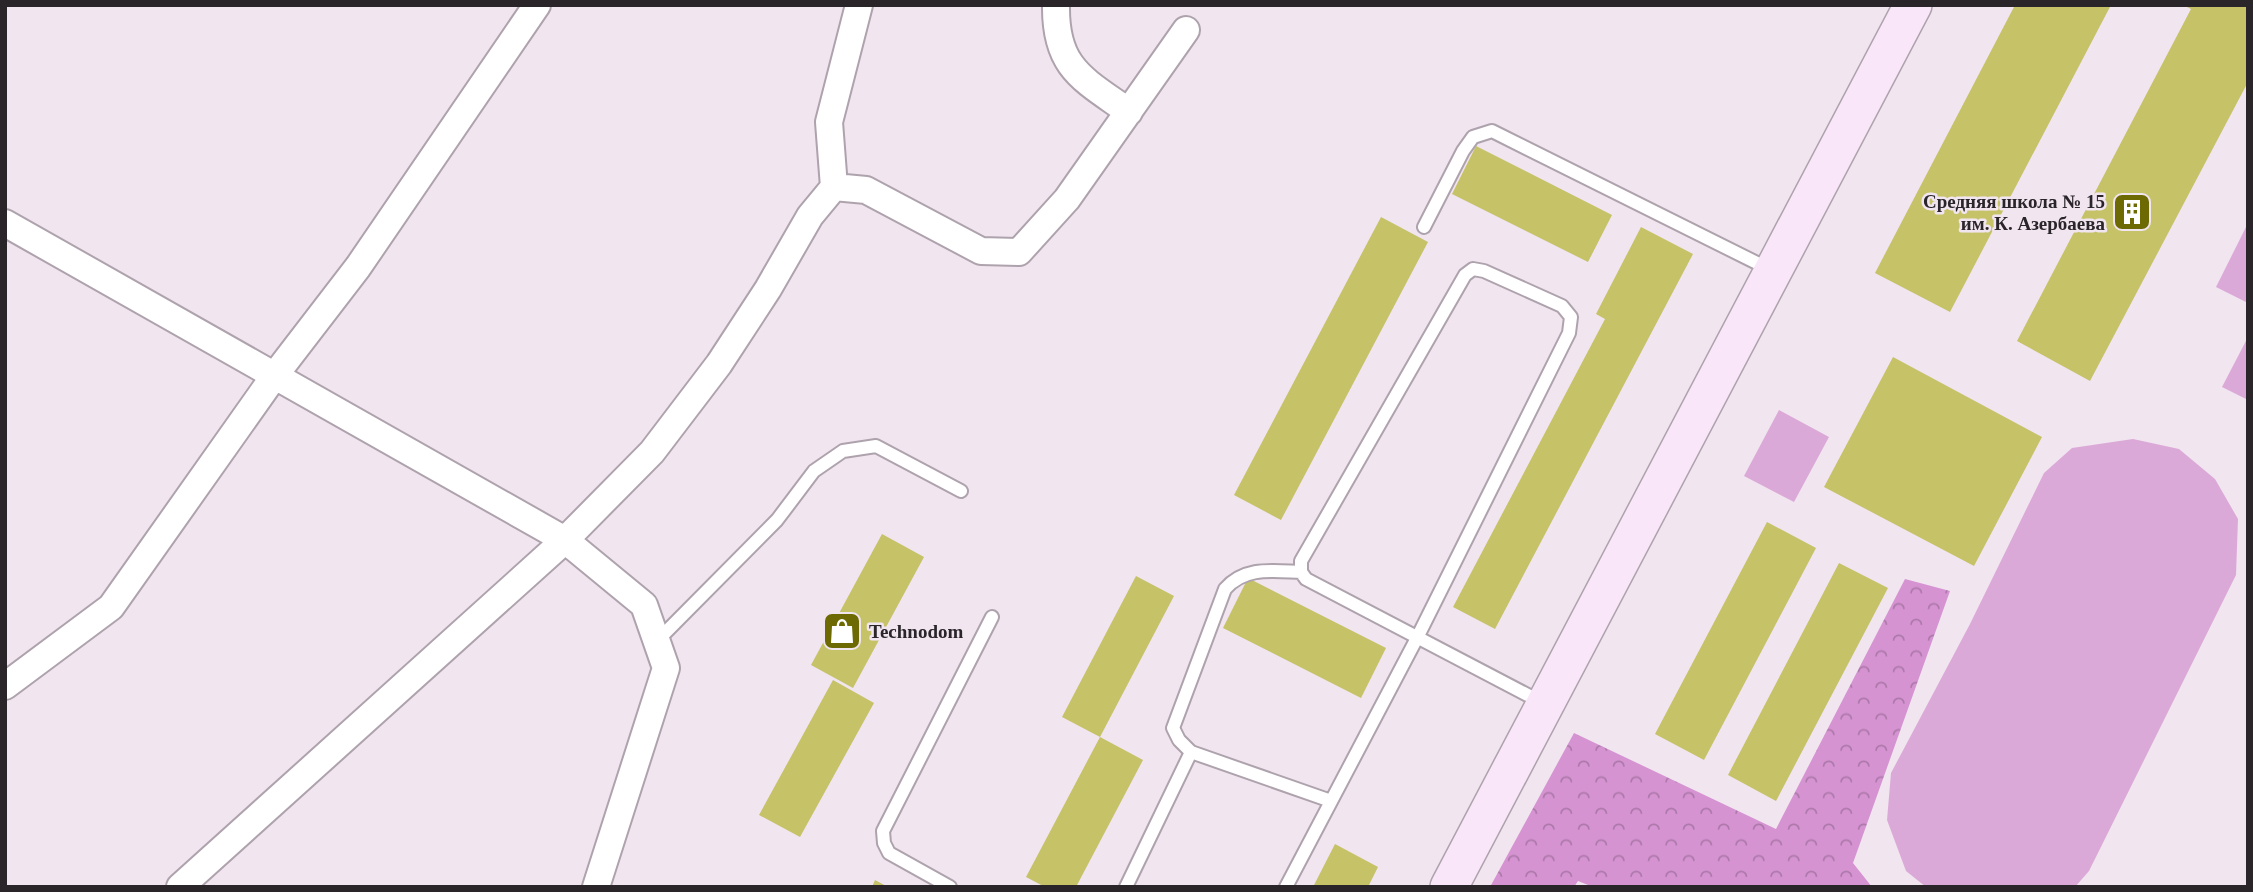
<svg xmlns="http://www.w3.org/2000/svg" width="2253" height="892" font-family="Georgia,serif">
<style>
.green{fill:#dba9d7}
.forest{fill:url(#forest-crowns)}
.building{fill:#c6c268}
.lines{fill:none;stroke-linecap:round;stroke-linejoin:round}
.lane-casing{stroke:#aea3ad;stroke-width:16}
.street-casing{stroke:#aea3ad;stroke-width:30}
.secondary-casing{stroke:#aea3ad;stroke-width:40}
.lane{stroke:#fff;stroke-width:12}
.street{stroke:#fff;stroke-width:26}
.secondary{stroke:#f9e6f8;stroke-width:37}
.labels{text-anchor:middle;stroke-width:5;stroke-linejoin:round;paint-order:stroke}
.poi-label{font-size:19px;font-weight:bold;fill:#292529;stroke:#f1e5f0;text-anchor:end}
</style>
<defs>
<pattern id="forest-crowns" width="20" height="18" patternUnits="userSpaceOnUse" patternTransform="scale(1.75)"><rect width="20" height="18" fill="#d593d1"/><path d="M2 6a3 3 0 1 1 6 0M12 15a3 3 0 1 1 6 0" fill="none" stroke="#ad78aa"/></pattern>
</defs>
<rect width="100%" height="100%" fill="#f1e5f0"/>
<!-- green -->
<path class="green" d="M2248,223V303L2216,287Z
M2248,337V400L2222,387Z
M1779,410L1829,437L1794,502L1744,476Z
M2133,439L2179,449L2215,479L2238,519L2236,575L2089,871L2075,887H1926L1906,871L1887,820L1891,773L1970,624L2044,473L2072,448Z"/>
<!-- forest -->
<path class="forest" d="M1905,579L1950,591L1853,863L1872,887H1593L1578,881L1574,887H1490L1574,733L1776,829Z"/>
<!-- building -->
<path class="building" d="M2015,5H2111L1950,312L1875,273Z
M2183,5H2248V82L2090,381L2017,341L2191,9Z
M1476,146L1612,215L1588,262L1452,194Z
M1381,217L1428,242L1281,520L1234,495Z
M1641,227L1693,254L1495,629L1453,607L1605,319L1596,314Z
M1893,357L2042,437L1974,566L1824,487Z
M1767,522L1816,548L1704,760L1655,734Z
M882,534L924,557L853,688L811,665Z
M1839,563L1888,588L1776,801L1728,775Z
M1136,576L1174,596L1100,737L1062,717Z
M1248,578L1386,648L1361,698L1223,628Z
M833,680L874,703L800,837L759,815Z
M1100,737L1143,760L1076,887H1045L1026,877Z
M1335,844L1378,867L1368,887H1313Z
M875,880L888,887H872Z"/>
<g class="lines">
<defs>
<path id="lane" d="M1424,227L1463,151L1473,137L1492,131L1769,269
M1301,572C1273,571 1245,566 1225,589L1173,728L1179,740L1191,752L1331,801
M657,641L777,520L814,471L843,451L876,446L961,491
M950,887L889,853L884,843L883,831L992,617
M1126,887L1191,752
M1286,887L1417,638L1569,333L1571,317L1562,306L1484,271L1473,269L1465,275L1301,561V572L1306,579L1541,702"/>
<path id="street" d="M1056,5C1055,68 1083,79 1129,112
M834,187L829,122L859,5
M5,223L565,540L644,605L666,668L596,887
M5,686L111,607L275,375L358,267L537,5
M180,887L565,540L652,452L719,364L768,289L810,216L834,187L866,190L981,251L1019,252L1067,199L1186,30"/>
<path id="secondary" d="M1449,887L1913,5"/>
</defs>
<!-- lane casing -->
<use href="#lane" class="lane-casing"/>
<!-- street casing -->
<use href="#street" class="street-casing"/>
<!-- secondary casing -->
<use href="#secondary" class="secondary-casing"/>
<!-- lane -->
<use href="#lane" class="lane"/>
<!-- street -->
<use href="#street" class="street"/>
<!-- secondary -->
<use href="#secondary" class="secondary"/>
</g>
<!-- icons -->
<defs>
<symbol id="building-square" viewBox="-11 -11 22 22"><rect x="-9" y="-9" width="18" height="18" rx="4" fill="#6e6a03" stroke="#f1e5f0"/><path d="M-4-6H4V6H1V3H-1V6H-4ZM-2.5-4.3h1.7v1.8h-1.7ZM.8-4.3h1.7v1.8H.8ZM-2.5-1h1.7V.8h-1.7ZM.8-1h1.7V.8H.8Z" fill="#fff"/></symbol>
<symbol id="shop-square" viewBox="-11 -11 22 22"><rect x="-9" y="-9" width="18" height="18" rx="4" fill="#6e6a03" stroke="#f1e5f0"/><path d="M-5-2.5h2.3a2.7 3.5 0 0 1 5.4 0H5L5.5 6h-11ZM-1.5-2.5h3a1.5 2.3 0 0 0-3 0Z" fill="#fff"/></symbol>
</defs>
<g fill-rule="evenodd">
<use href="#building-square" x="2110" y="190" width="44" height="44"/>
<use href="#shop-square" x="820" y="609" width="44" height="44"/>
</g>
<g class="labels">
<!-- poi labels -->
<g class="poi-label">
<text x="2105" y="208">Средняя школа № 15<tspan x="2105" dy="22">им. К. Азербаева</tspan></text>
<text x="869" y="638" text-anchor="start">Technodom</text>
</g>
</g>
<!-- border -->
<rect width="2253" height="892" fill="none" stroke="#292529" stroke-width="14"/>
</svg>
